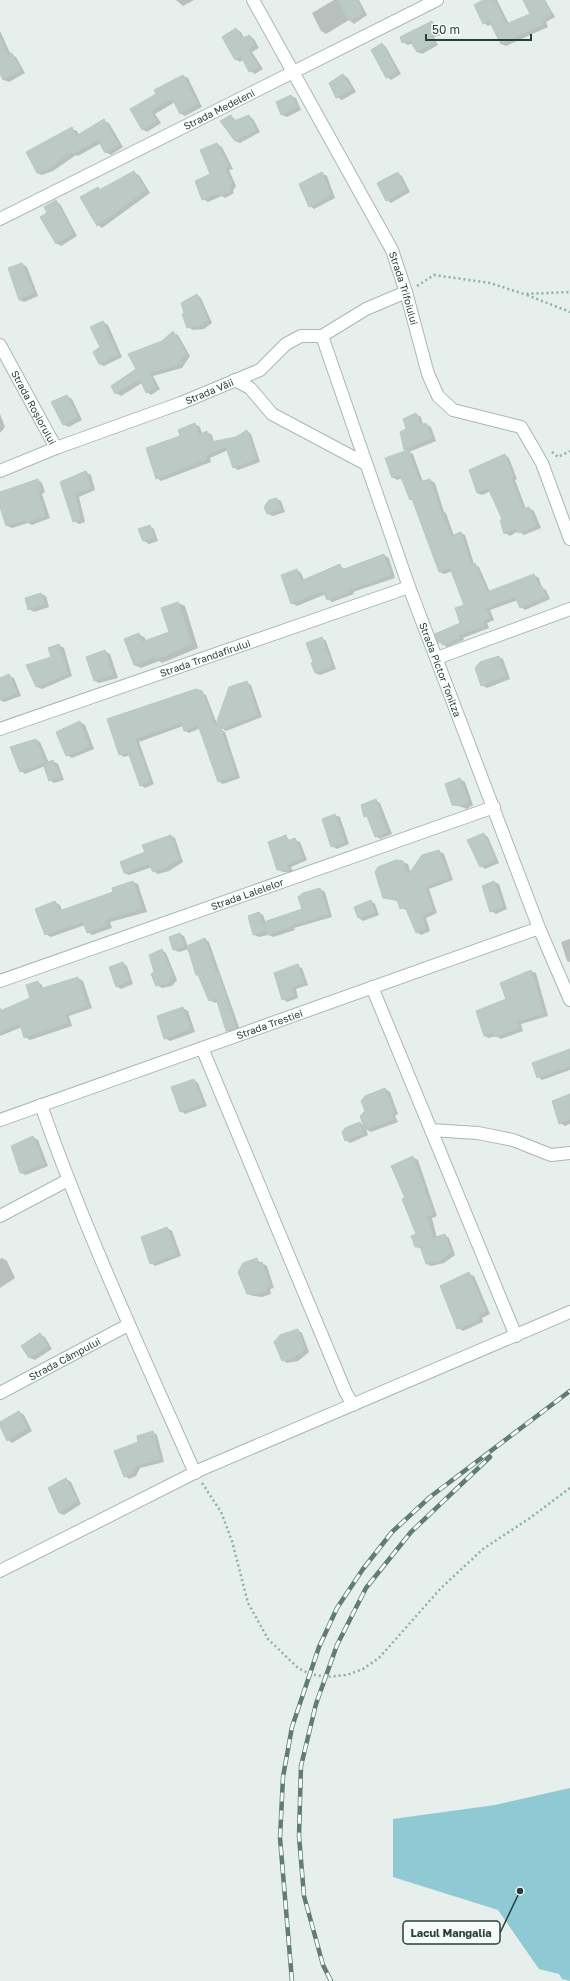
<svg xmlns="http://www.w3.org/2000/svg" width="570" height="1981" font-family="'Golos Text',sans-serif">
<style>
.water{fill:#8ec9d4}
.shadow{fill:#0003}
.building{fill:#bbcac4;stroke:#b8c9c2}
.lines{fill:none;stroke-linecap:round;stroke-linejoin:round}
.minor-casing{stroke:#a8b8b2;stroke-width:14}
.path{stroke:#86b3a5;stroke-width:2.5;stroke-dasharray:2 3;stroke-linecap:butt}
.minor{stroke:#fff;stroke-width:12}
.rail-casing{stroke:#5f7d75;stroke-width:4.5}
.rail{stroke:#f7fbf9;stroke-width:3;stroke-dasharray:9;stroke-linecap:butt}
.labels{text-anchor:middle;stroke-width:3.5;stroke-linejoin:round;paint-order:stroke}
.street-label{font-size:10px;fill:#24423a;stroke:#f7fbf9}
.leader{fill:none;stroke:#24423a;stroke-width:1.5}
.callout-dot{fill:#24423a;stroke:#f7fbf9;stroke-width:1.5}
.callout{fill:#f7fbf9;stroke:#24423a;stroke-width:1.5}
.callout-label{font-size:11px;text-anchor:middle;font-weight:bold;fill:#24423a}
</style>
<rect width="100%" height="100%" fill="#e6efeb"/>
<!-- water -->
<path class="water" d="M570,1788V1981L562,1979L559,1974L539,1969L498,1910L393,1877V1819L495,1805Z"/>
<!-- shadow -->
<path class="shadow" d="M176,0H194L183,6Z
M334,0H359L367,15L354,24L349,20L326,34L321,31L312,13Z
M486,0H497L509,24L531,14L524,0H545L555,17L546,22L548,27L506,46L501,44L492,24L488,26L484,23Z
M432,22L437,25L441,35L434,37L438,45L422,54L417,52L413,43L408,45L403,42Z
M236,29L241,32L244,38L250,36L254,39L259,48L252,52L263,69L255,74L250,71L244,59L240,62L235,59Z
M0,31L11,55L16,57L25,73L9,82L4,80L0,73Z
M382,44L386,47L401,74L391,80L387,77Z
M343,75L348,78L356,92L342,100L337,97L330,83Z
M183,76L188,78L202,107L185,116L180,113L175,102L155,114L161,123L147,132L142,129L157,94L156,91Z
M291,96L296,98L301,110L287,117L282,115L277,103Z
M231,116L237,121L249,116L253,119L260,132L240,143L235,141Z
M104,121L109,123L123,147L111,155L106,152L101,143L78,156L76,155L53,171L42,175L37,173L72,129L77,131L79,136Z
M217,144L222,147L233,169L229,170L236,186L233,191L234,193L225,198L222,196L208,202L203,199L211,174Z
M134,173L139,175L150,193L102,228L98,225V188L102,190Z
M322,173L327,176L335,198L314,209L310,206Z
M397,173L402,176L410,192L391,203L387,200Z
M56,202L60,204L77,236L61,246L56,243L48,214Z
M22,264L27,267L38,296L24,302L19,300Z
M197,295L201,298L212,323L204,329L193,330L188,327Z
M103,322L108,325L122,357L104,366L99,364Z
M173,333L178,335L190,356L182,368L153,376L160,389L151,395L147,392L142,383L121,396L116,393L163,342Z
M67,396L72,399L82,420L69,427L64,425L53,403Z
M0,414L5,427L0,433Z
M416,414L421,417L423,425L426,424L431,427L436,441L409,452L413,454L423,482L430,480L435,483L444,512L446,513L454,536L461,533L465,535L474,564L479,567L490,592L534,575L539,578L542,588L546,590L550,599L525,610L521,607L518,600L490,610L494,620L487,623L489,628L463,638L464,640L447,647L439,642L462,624L465,605L452,571L444,574L440,572L413,501L411,499L402,478L397,480L393,477L408,451L405,449L407,429Z
M195,424L200,427L202,434L207,432L212,435L214,443L236,438L247,431L251,434L260,462L238,470L233,467L228,450L210,458L211,462L161,481L157,478L181,437Z
M505,455L509,458L517,479L515,480L526,509L529,508L534,511L541,528L524,535L518,531L510,536L505,533L503,520L491,491L482,495L477,493Z
M86,472L91,475L95,490L79,497L85,522L79,524L74,521L61,482Z
M38,480L42,483L45,492L42,494L50,518L32,525L28,523L12,528L7,526L0,504V493Z
M277,499L281,501L285,512L273,516L268,514L265,507Z
M150,526L154,529L158,541L149,544L144,541L140,530Z
M384,555L389,558L395,578L353,592L354,594L332,602L328,599L326,594L297,606L292,603L297,570L301,573L304,580L340,566L346,570Z
M41,594L46,596L49,607L34,612L29,609Z
M178,603L185,606L198,648L162,663L159,661L141,668L134,665L139,634L145,638L147,642L170,632L162,609Z
M322,638L326,641L336,669L320,675L315,673L314,662Z
M59,645L64,648L72,676L42,689L37,687L28,666L52,658Z
M105,651L110,654L118,678L99,683L95,681Z
M498,657L503,659L510,679L487,688L482,685Z
M9,676L14,678L21,696L4,702L0,700V679Z
M246,682L251,685L262,717L226,731L220,727V729L225,732L240,778L223,784L218,781L201,728L189,733L185,731L183,726L139,742L154,784L145,788L141,785L130,755L124,757L119,754L108,720L201,692L206,695L217,724Z
M80,722L85,725L94,749L72,758L67,755Z
M36,740L40,742L49,763L53,761L58,764L64,780L54,783L50,780L45,766L25,774L21,771Z
M460,779L465,782L473,805L467,809L453,804Z
M375,800L380,803L392,834L380,839L375,836L369,818L365,816Z
M335,815L340,817L349,844L337,849L332,846Z
M483,834L488,837L499,863L485,869L481,866Z
M171,836L175,838L183,862L169,871L158,874L153,871L152,867L129,875L124,873L146,853Z
M285,836L291,841L295,840L300,842L307,860L291,867L293,872H283L278,869Z
M439,851L444,854L453,880L429,889L437,913L426,918L430,931L421,935L417,932L407,910L401,908L399,902L384,897L403,862L408,864L411,874Z
M133,882L138,884L147,912L110,922L112,928L92,935L87,932L85,925L51,937L46,934L55,902L60,905L62,911L115,893Z
M494,882L499,884L507,909L496,914L491,911Z
M320,889L325,892L332,917L294,928L295,930L273,937L268,935L259,937L254,935L249,917L259,913L263,915L266,923L303,910Z
M371,901L375,904L379,915L363,921L359,918L355,907Z
M180,934L184,936L188,947L205,939L209,942L240,1030L232,1033L227,1031L218,1001L215,1003L210,1000L200,976L197,975L189,949L179,952L174,950Z
M570,939V962L567,961L561,942Z
M162,950L166,953L177,980L172,986L162,988L157,985L155,973Z
M123,963L127,966L133,984L121,989L116,986Z
M297,966L302,968L308,985L296,989L298,998L287,1002L283,999Z
M531,971L536,973L548,1016L521,1024L523,1031L501,1039L496,1036L489,1038L484,1036L507,1000L501,984Z
M78,978L83,981L92,1008L69,1016L72,1026L30,1040L25,1037L22,1027L0,1036V1007L2,1012L32,998L38,982L42,985L43,989Z
M183,1008L188,1011L195,1032L170,1041L165,1038Z
M570,1050V1070L542,1080L538,1077Z
M194,1080L198,1083L207,1106L185,1114L181,1111Z
M385,1089L390,1092L398,1114L395,1116L398,1122L371,1132L366,1129L368,1135L350,1143L346,1140L360,1123L365,1126L366,1111Z
M570,1096V1124L565,1126L560,1123Z
M33,1137L38,1140L48,1166L26,1175L21,1173L12,1146Z
M413,1157L418,1160L437,1216L432,1218L437,1238L445,1235L449,1238L455,1255L444,1263L431,1266L427,1264L422,1249L416,1247L417,1235L406,1199Z
M167,1228L172,1231L181,1256L155,1266L151,1263Z
M2,1258L7,1261L15,1278L0,1288V1259Z
M257,1260L267,1266L274,1288L270,1289L271,1294L262,1297L253,1296L248,1294Z
M469,1274L474,1276L490,1314L482,1318L483,1322L463,1331L458,1328Z
M298,1330L302,1333L309,1352L298,1361L287,1363L283,1360Z
M40,1335L45,1337L52,1349L35,1360L30,1358L22,1346Z
M19,1412L24,1415L32,1431L12,1443L8,1440L0,1423Z
M153,1432L157,1435L164,1462L140,1468L136,1476L129,1479L125,1476Z
M66,1479L71,1482L81,1504L64,1515L59,1513Z"/>
<!-- building -->
<path class="building" d="M338,0H357L363,13L352,20H348Z
M483,0H494L506,24L530,14L523,0H544L551,15L542,20L543,24L501,44L489,21L483,24L474,5Z
M432,21L437,33L430,35L434,42L417,52L410,41L402,43L400,37Z
M236,28L242,38L250,35L255,45L248,49L259,67L249,72L241,56L235,60L222,37Z
M0,37L8,55L12,53L21,70L3,80L0,74Z
M382,43L397,71L386,78L371,50Z
M343,74L352,89L336,98L329,83Z
M183,75L198,104L180,114L172,98L151,111L157,121L142,130L130,109L156,94L154,90Z
M291,95L297,107L281,115L276,102Z
M231,115L234,121L249,115L256,130L235,141L220,121Z
M104,119L119,145L105,153L98,140L73,154L72,152L48,169L37,173L26,152L72,127L76,136Z
M217,143L229,166L225,168L232,183L229,188L230,191L220,196L219,193L202,200L195,181L210,174L200,150Z
M134,171L146,190L97,226L80,197L98,187L99,190Z
M322,172L331,195L309,207L299,184Z
M398,172L406,190L386,201L377,183Z
M56,200L73,233L56,244L40,217L47,213L44,207Z
M22,263L34,293L19,300L8,268Z
M197,294L208,320L199,326L187,328L182,314L184,313L181,303Z
M103,321L118,355L99,364L93,352L100,347L90,327Z
M173,331L186,353L177,366L149,373L156,387L146,393L140,379L115,394L111,386L136,369L128,354L162,341Z
M67,395L78,417L63,425L51,402Z
M416,413L420,425L426,423L432,438L404,450L400,432L406,429L403,419Z
M195,423L199,435L207,431L211,442L236,437L247,430L256,459L233,468L226,447L206,455L207,459L156,479L146,448L180,436L178,430Z
M408,450L420,482L430,479L440,510H441L451,536L461,532L471,565L475,563L487,592L534,574L539,587L542,586L546,597L520,608L515,597L486,608L490,618L483,620L485,626L459,635L460,638L442,645L441,642L438,643L435,634L460,623L455,608L464,605L450,568L439,572L412,499L410,500L400,475L392,478L385,458Z
M505,454L513,476L511,477L523,509L529,507L536,526L518,533L516,528L504,534L500,520L502,519L488,488L477,493L469,470Z
M86,471L91,488L75,494L81,520L73,522L60,482Z
M38,479L41,490L38,491L45,516L26,523V520L6,526L0,507V492Z
M277,498L281,510L267,514L264,507L269,500Z
M150,525L154,538L143,541L138,529Z
M384,554L391,575L349,590L350,592L327,600L323,591L291,604L281,575L297,569L301,581L340,564L342,570Z
M41,593L45,604L28,610L25,598Z
M178,602L192,644L155,660L154,657L134,665L124,639L139,633L142,642L169,632L161,608Z
M322,637L332,666L315,673L311,663L313,662L306,643Z
M59,644L68,674L36,687L26,665L51,657L48,648Z
M105,650L113,675L94,681L86,657Z
M499,656L506,676L481,686L475,668L480,662Z
M9,674L17,693L0,700V678Z
M247,681L258,715L221,729L236,776L218,782L198,725L184,731L181,723L135,739L150,781L140,786L128,752L119,755L107,719L196,689L202,691L215,727L229,687Z
M80,721L89,747L66,756L56,732Z
M36,739L45,762L20,772L10,747Z
M53,760L60,777L49,781L43,764Z
M460,778L469,802L462,806L452,805L445,784Z
M376,799L387,832L375,837L367,816L364,817L361,805Z
M335,814L345,842L331,847L322,819Z
M484,833L495,860L480,867L467,840Z
M171,835L179,860L164,868L153,872L149,864L124,873L120,862L145,852L142,845Z
M286,835L288,841L295,838L303,858L287,864L289,870H277L268,842Z
M439,850L449,878L425,887L433,911L422,916L426,929L416,933L405,907L400,909L397,900L383,898L375,872L378,867L396,860L403,861L408,875L422,855Z
M133,881L142,909L106,920L107,925L87,933L83,922L45,935L35,909L55,901L59,911L113,892L112,888Z
M494,881L503,907L490,912L482,886Z
M320,888L328,914L290,926V927L267,935L264,922L302,909L298,897L303,893Z
M371,900L375,913L358,918L354,907Z
M259,912L265,931L253,935L248,916Z
M180,933L184,947L173,950L169,937Z
M205,938L216,973L218,972L225,993L236,1028L226,1031L216,998L209,1001L198,975H196L187,946Z
M162,949L173,977L167,984L156,986L151,974L154,972L149,955Z
M123,962L129,981L116,987L109,967Z
M298,964L304,983L292,987L294,996L282,1000L274,973Z
M531,970L544,1013L517,1022L519,1028L495,1037L494,1032L484,1036L476,1011L506,999L500,983Z
M78,977L87,1006L65,1014L68,1023L24,1038L20,1024L0,1032V1011L30,998L26,985L38,981L40,989Z
M183,1007L190,1029L164,1039L157,1016Z
M570,1049V1066L537,1078L532,1063Z
M194,1079L203,1104L180,1112L171,1087Z
M385,1088L394,1111L391,1113L394,1119L365,1130L360,1116L365,1111L361,1101L365,1096Z
M570,1094V1119L559,1124L552,1101Z
M360,1122L364,1133L345,1141L342,1132L345,1128Z
M33,1136L44,1164L20,1173L11,1146Z
M413,1156L433,1214L427,1216L433,1238L445,1234L451,1252L440,1261L426,1264L420,1246L415,1247L411,1236L416,1234L402,1199L405,1198L391,1166Z
M167,1227L177,1254L150,1264L141,1237Z
M257,1258L258,1264L262,1262L270,1285L266,1286L267,1291L257,1294H247L238,1272L243,1263Z
M469,1272L486,1311L478,1316L479,1320L457,1329L440,1286Z
M298,1329L305,1349L293,1359L282,1361L274,1342L280,1335Z
M40,1333L48,1346L29,1358L21,1346Z
M19,1411L27,1428L7,1441L0,1426V1422Z
M153,1431L160,1459L135,1466L131,1474L124,1477L114,1451L138,1442L137,1436Z
M66,1478L77,1501L59,1513L48,1488Z"/>
<g class="lines">
<defs>
<g id="minor">
<path id="s1" d="M253,0L392,250L406,292L428,374L438,396L453,410L521,427L542,463L570,539"/>
<path id="s2" d="M0,219L437,0"/>
<path id="s3" d="M322,336L409,587L539,928L570,1000"/>
<path id="s4" d="M0,345L56,448"/>
<path d="M235,380L250,388L272,414L366,464"/>
<path id="s5" d="M0,471L56,448L181,403L260,370L286,344L301,336H322L366,309L406,292"/>
<path d="M437,658L570,609"/>
<path id="s6" d="M0,729L409,587"/>
<path id="s7" d="M0,981L494,807"/>
<path d="M372,987L516,1336"/>
<path d="M202,1048L346,1393L353,1405"/>
<path d="M41,1105C85,1231 141,1351 195,1473"/>
<path id="s8" d="M0,1120L539,928"/>
<path d="M431,1130L478,1133L513,1140L551,1155L570,1153"/>
<path d="M0,1216L68,1180"/>
<path id="s9" d="M0,1393L128,1325"/>
<path d="M0,1571L202,1469L570,1312"/>
</g>
</defs>
<!-- minor casing -->
<use href="#minor" class="minor-casing"/>
<!-- path -->
<path class="path" d="M417,286L434,275L490,283L524,294L570,292
M527,295L570,312
M552,452L558,457L570,451
M202,1483L221,1512L232,1541L248,1603L268,1639L298,1668L310,1674L326,1677L347,1675L363,1669L379,1658L441,1588L483,1549L530,1518L570,1488"/>
<!-- minor -->
<use href="#minor" class="minor"/>
<defs>
<path id="rail" d="M292,1981L280,1838L283,1777L292,1727L319,1647L337,1608L363,1569L392,1532L430,1497L570,1391
M331,1981L323,1965L304,1896L299,1836L301,1766L316,1704L337,1645L366,1588L411,1532L490,1457"/>
</defs>
<!-- rail casing -->
<use href="#rail" class="rail-casing"/>
<!-- rail -->
<use href="#rail" class="rail"/>
</g>
<g class="labels">
<!-- street labels -->
<g class="street-label">
<text dy="4" stroke="none"><textPath href="#s2" startOffset="245">Strada Medeleni</textPath></text>
<text dy="4" stroke="none"><textPath href="#s1" startOffset="326">Strada Trifoiului</textPath></text>
<text dy="4" stroke="none"><textPath href="#s5" startOffset="224">Strada Văii</textPath></text>
<text dy="4" stroke="none"><textPath href="#s4" startOffset="71">Strada Roșiorului</textPath></text>
<text dy="4" stroke="none"><textPath href="#s6" startOffset="217">Strada Trandafirului</textPath></text>
<text dy="4" stroke="none"><textPath href="#s3" startOffset="354">Strada Pictor Tonitza</textPath></text>
<text dy="4" stroke="none"><textPath href="#s7" startOffset="262">Strada Lalelelor</textPath></text>
<text dy="4" stroke="none"><textPath href="#s8" startOffset="286">Strada Trestiei</textPath></text>
<text dy="4" stroke="none"><textPath href="#s9" startOffset="73">Strada Câmpului</textPath></text>
</g>
</g>
<!-- callouts -->
<path class="leader" d="M520 1891L500 1933"/>
<circle class="callout-dot" cx="520" cy="1891" r="4"/>
<rect class="callout" x="403" y="1921" width="97" height="23" rx="4"/>
<g class="callout-label">
<text x="451" y="1937">Lacul Mangalia</text>
</g>
<!-- scale -->
<path d="M426 34v6h105v-6" fill="none" stroke="#24423a" stroke-width="2"/>
<text x="432" y="34" font-size="12" fill="#24423a" stroke="#f7fbf9" stroke-width="3" paint-order="stroke">50 m</text>
</svg>
